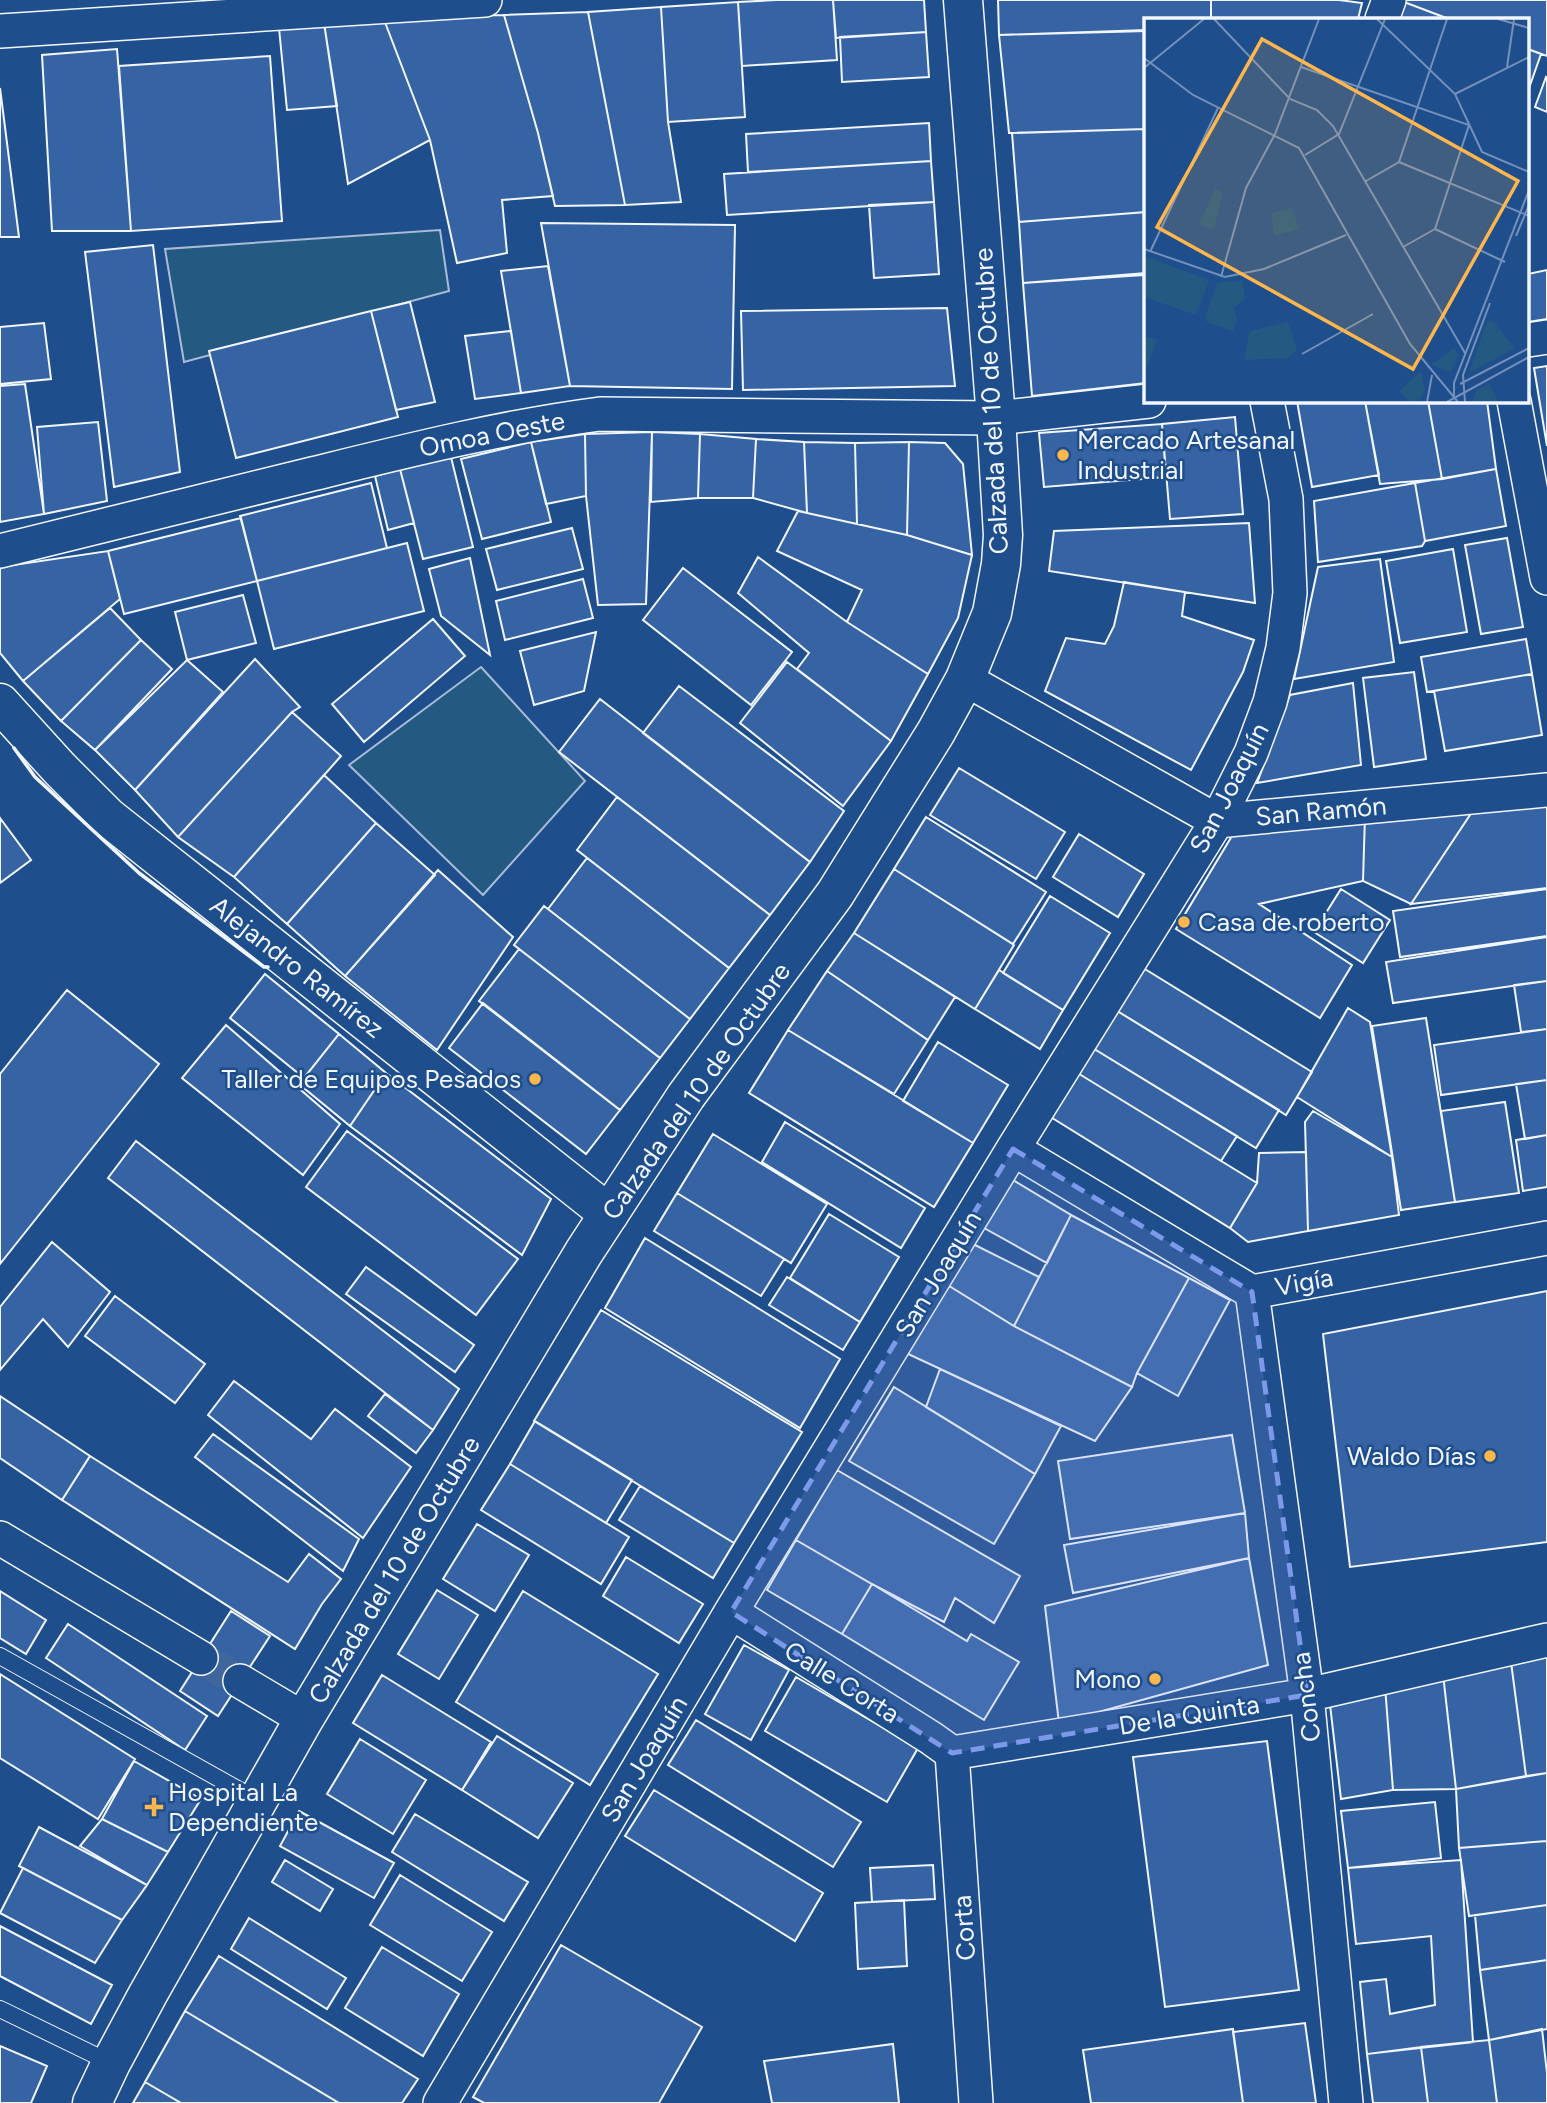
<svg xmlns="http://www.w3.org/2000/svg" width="1547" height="2103" font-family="Figtree,sans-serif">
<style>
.green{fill:#245a82;stroke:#a8bbd7;stroke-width:2}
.building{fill:#3563a3;stroke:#f2f6ff;stroke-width:2}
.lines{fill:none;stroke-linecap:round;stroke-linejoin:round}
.minor-tunnel{stroke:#3f679d;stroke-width:33;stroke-dasharray:33 17;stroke-linecap:butt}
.service-casing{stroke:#f2f6ff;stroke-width:18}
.minor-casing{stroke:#f2f6ff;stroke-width:36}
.tertiary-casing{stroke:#f2f6ff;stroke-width:41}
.secondary-casing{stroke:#f2f6ff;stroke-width:41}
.service{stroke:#1f4e8c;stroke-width:16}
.minor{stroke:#1f4e8c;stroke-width:33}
.tertiary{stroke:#1f4e8c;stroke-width:38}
.secondary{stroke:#1f4e8c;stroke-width:38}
.wall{stroke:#f2f6ff;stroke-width:3.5}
.marked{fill:#7d9aea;fill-opacity:0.2;stroke:#7d9aea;stroke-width:5;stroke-dasharray:14 9;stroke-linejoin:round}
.poi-dot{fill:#ffb74d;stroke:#1f4e8c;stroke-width:2.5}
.labels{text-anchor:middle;stroke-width:5;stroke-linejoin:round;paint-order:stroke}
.street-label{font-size:26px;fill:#f2f6ff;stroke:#1f4e8c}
.poi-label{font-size:26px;fill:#f2f6ff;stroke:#1f4e8c;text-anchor:start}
.inset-road{fill:none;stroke:#7391ba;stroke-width:2}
.view{fill:#ffb74d;fill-opacity:0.15;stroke:#ffb74d;stroke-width:3.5}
.inset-edge{fill:none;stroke:#f2f6ff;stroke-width:3.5}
</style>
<rect width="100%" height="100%" fill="#1f4e8c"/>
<!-- green -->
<path class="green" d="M440,230L449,291L184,362L165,249Z
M481,667L585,781L483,895L349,765Z"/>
<!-- building -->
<path class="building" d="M776,0H833L837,60L742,66L738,2Z
M833,0H924L926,32L836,38Z
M998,0H1211V19H1146V31L999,35Z
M1211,0H1339L1362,3L1358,19H1211Z
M1405,0H1547V56L1528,49V19H1449L1404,2Z
M738,2L745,117L668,122L661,7Z
M1404,2L1449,19H1398Z
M661,7L668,122L681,202L625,205L588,12Z
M588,12L625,205L555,206L538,133L504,15Z
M504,15L538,133L553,196L502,200L507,253L457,263L430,140L383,17Z
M383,17L430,140L348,184L324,23Z
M324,23L337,106L287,110L279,28Z
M1146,30V129L1009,133L999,35Z
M926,32L929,77L842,82L840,37Z
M117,49L131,231H52L42,55Z
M1528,49L1541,54L1528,91Z
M270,56L282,221L131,231L119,66Z
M1546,77L1547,78V112L1535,107Z
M0,88L19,237H0Z
M929,123L931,161L748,172L746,134Z
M1146,129V212L1019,222L1012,133Z
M931,161L934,202L727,215L724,174Z
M934,202L939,274L874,278L869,205Z
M1146,212V273L1023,283L1019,222Z
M541,223L735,225L732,389L570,386Z
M153,245L180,472L114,487L85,252Z
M548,266L570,386L521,393L501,271Z
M1547,270V319L1528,322V274Z
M1144,275L1146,290V383L1032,396L1023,283Z
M410,302L435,402L396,410L371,311Z
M947,308L955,386L743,390L741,311Z
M371,311L398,417L236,458L209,351Z
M44,323L51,379L0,384V327Z
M511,331L521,393L475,399L465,336Z
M1547,366V446L1534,368Z
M25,384L44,514L0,522V386Z
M1297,401H1365L1379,475L1312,487Z
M1365,401H1428L1442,479L1380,484Z
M1428,401H1487L1496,469L1442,479Z
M1235,417L1243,514L1170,519L1162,424Z
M98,422L107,501L44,514L37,427Z
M1162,424L1166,477L1044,487L1039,433Z
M652,432L700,434L698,498L651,502Z
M652,432L646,604L598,605L586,496L585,434Z
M585,434L586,496L546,504L531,442Z
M700,434L756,439L753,498H698Z
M756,439L804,442L807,513L753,498Z
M531,442L551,522L482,539L461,459Z
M804,442L855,443L857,524L807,513Z
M909,442L907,535L857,524L855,443Z
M909,442L945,443L963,464L972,555L907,535Z
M451,457L473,547L423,559L400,469Z
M400,469L414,523L388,530L375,476Z
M1496,469L1506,526L1425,541L1415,483Z
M371,483L387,548L257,581L240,516Z
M1415,483L1425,541L1422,546L1318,562L1314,501Z
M798,511L907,535L972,555L958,618L928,674L847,622L862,590L777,551Z
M241,518L257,581L124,614L108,551Z
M1249,523L1255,603L1049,571L1054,531Z
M572,528L583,569L497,590L486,549Z
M1507,538L1523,627L1481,634L1465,545Z
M407,543L424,611L274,649L257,581Z
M1453,549L1467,632L1400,643L1386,561Z
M108,551L120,599L23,681L0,653V567Z
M758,557L847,622L928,674L891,741L797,669L809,653L738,593Z
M470,558L490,655L441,616L429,569Z
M1380,559L1394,662L1294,679L1318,567Z
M683,568L792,652L751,705L643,620Z
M583,579L593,618L505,640L496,601Z
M1124,582L1185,592L1182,616L1254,640L1243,672L1191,770L1045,691L1066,638L1105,644L1114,626Z
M243,595L256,643L187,660L175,612Z
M110,608L141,640L61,721L23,681Z
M433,619L465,656L364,742L332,704Z
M596,632L584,691L534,705L520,651Z
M1526,639L1532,674L1427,692L1421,657Z
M141,640L172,669L95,750L61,721Z
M255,659L300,707L292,712L178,837L135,790Z
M187,660L223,692L135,790L95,750Z
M787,662L891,741L843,806L740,723Z
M1414,672L1426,759L1374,767L1363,678Z
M1532,674L1542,735L1445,751L1434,691Z
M1353,683L1361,765L1257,783L1290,695Z
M679,686L844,811L810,862L643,733Z
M600,699L810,862L770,915L559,752Z
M292,712L341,756L234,877L178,837Z
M959,768L1065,832L1036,879L930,815Z
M324,775L376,823L287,924L234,877Z
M617,797L770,915L729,968L577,850Z
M1547,804V888L1411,904L1472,812Z
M1472,812L1411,904L1363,881L1365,816Z
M1365,816L1363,881L1259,904L1352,965L1320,1018L1176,929L1241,821Z
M926,817L1046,892L1013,944L894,869Z
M0,818L31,860L0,883Z
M376,823L435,875L345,976L287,924Z
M1079,834L1144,874L1118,917L1053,877Z
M587,858L729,968L690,1019L548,909Z
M894,869L1014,945L975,1009L854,933Z
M438,870L513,937L437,1050L345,976Z
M1341,889L1390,920L1363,963L1314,932Z
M1547,889V936L1400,957L1393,911Z
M1050,896L1110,933L1063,1010L1003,973Z
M544,906L690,1019L660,1058L514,945Z
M854,933L955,997L928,1040L827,971Z
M1547,937V981L1393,1003L1386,962Z
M519,949L660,1058L620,1110L479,1001Z
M1140,966L1312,1072L1286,1115L1114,1009Z
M999,970L1063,1010L1040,1049L975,1009Z
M827,971L928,1040L894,1094L788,1030Z
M265,974L339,1034L304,1078L230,1018Z
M1547,981V1029L1521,1032L1514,985Z
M67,990L159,1064L0,1264V1074Z
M483,1003L620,1110L586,1154L449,1048Z
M1348,1008L1370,1022L1392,1157L1297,1097Z
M1114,1009L1279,1110L1256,1148L1091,1047Z
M1426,1018L1455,1202L1401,1210L1372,1026Z
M226,1025L340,1124L303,1175L182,1078Z
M1547,1029V1080L1441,1095L1434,1045Z
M788,1030L973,1143L934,1207L749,1093Z
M339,1034L386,1073L350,1126L299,1084Z
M938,1042L1008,1085L973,1143L903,1101Z
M1091,1047L1237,1136L1221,1161L1076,1072Z
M1076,1072L1257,1183L1230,1228L1049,1116Z
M386,1073L551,1199L522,1255L350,1126Z
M1547,1080V1135L1525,1139L1516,1084Z
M1505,1102L1519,1193L1455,1202L1441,1111Z
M1313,1111L1392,1157L1399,1215L1308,1231L1305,1122Z
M785,1122L925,1208L901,1248L762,1162Z
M347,1131L518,1259L476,1315L306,1187Z
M713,1134L827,1204L791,1263L677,1193Z
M1547,1135V1187L1523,1191L1516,1140Z
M136,1141L459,1389L433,1430L108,1178Z
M1306,1152L1308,1231L1248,1242L1230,1228L1257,1183L1259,1153Z
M1013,1180L1071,1215L1047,1263L984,1228Z
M677,1193L784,1259L761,1296L654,1231Z
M829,1214L899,1257L860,1322L790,1278Z
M1071,1215L1189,1278L1137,1373L1132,1387L1014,1326Z
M645,1238L840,1359L800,1428L605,1308Z
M52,1242L110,1292L68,1347L43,1319L0,1370V1307Z
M973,1244L1039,1277L1014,1326L946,1284Z
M366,1267L474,1345L455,1372L346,1294Z
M787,1277L860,1322L843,1350L769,1305Z
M1189,1278L1230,1300L1178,1396L1137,1373Z
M946,1284L1014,1326L1132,1387L1095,1441L906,1353Z
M1547,1291V1542L1350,1567L1323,1334Z
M115,1296L205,1364L175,1403L85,1336Z
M601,1310L802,1432L734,1543L534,1421Z
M940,1369L1061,1426L1035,1474L926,1407Z
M234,1381L311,1439L335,1409L411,1467L363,1538L208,1415Z
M894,1387L1035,1474L994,1544L849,1461Z
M385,1394L433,1430L416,1453L368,1416Z
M0,1396L90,1456L62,1500L0,1458Z
M535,1421L632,1480L606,1523L510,1464Z
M213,1434L359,1539L343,1571L195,1457Z
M1232,1435L1245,1513L1070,1539L1058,1461Z
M90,1456L288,1582L309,1554L341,1579L322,1604L295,1649L62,1500Z
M510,1464L629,1537L601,1584L481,1510Z
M837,1470L1020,1576L994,1623L955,1598L944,1622L872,1584L796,1540Z
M640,1486L734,1543L713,1578L619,1520Z
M1245,1513L1249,1558L1073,1593L1064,1545Z
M477,1524L529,1555L495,1611L443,1579Z
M796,1540L872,1584L842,1634L767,1590Z
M626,1557L703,1604L679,1643L603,1596Z
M1249,1558L1268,1665L1059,1723L1045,1606Z
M872,1584L967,1641L971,1634L1019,1662L984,1720L842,1634Z
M437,1590L478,1615L439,1679L398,1654Z
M0,1591L46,1620L26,1654L0,1638Z
M523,1591L658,1674L590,1785L456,1702Z
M231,1611L270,1636L218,1716L180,1691Z
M68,1624L207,1716L185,1750L46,1658Z
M744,1645L789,1670L751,1740L705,1714Z
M1547,1655V1773L1526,1776L1511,1662Z
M1511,1662L1526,1776L1456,1789L1443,1674Z
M0,1674L135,1759L98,1819L0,1758Z
M1443,1674L1456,1789L1393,1790L1385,1686Z
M382,1675L491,1742L462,1790L353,1723Z
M796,1677L918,1748L887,1802L765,1731Z
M1385,1686L1393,1790L1341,1799L1329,1696Z
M696,1720L861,1822L833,1867L668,1765Z
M497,1736L573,1783L538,1838L462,1790Z
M360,1739L426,1780L393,1834L327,1794Z
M1267,1741L1299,1990L1165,2007L1133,1757Z
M134,1761L201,1799L168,1852L102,1819Z
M1547,1773V1841L1459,1848L1456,1789Z
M654,1790L823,1893L795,1941L625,1836Z
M1435,1802L1441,1858L1348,1868L1341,1811Z
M299,1811L394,1863L374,1898L280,1846Z
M415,1814L528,1882L504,1921L392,1852Z
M102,1819L168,1852L147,1885L80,1846Z
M39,1827L147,1885L122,1920L19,1866Z
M1547,1841V1905L1469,1916L1459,1848Z
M285,1860L333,1889L320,1911L272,1882Z
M1461,1860L1473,2042L1367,2054L1360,1982L1386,1979L1390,2014L1435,2005L1431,1936L1356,1944L1348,1868Z
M933,1865L935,1899L872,1902L870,1868Z
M23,1868L122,1920L95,1963L0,1913Z
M400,1875L492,1932L462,1981L370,1925Z
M904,1900L907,1966L858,1969L855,1903Z
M1547,1905V1960L1480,1970L1475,1915Z
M249,1918L346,1978L327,2009L231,1949Z
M0,1926L112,1985L91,2024L0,1976Z
M561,1945L702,2027L659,2103H484L473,2097Z
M382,1947L459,1994L423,2056L345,2008Z
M219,1956L418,2079L402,2103H339L185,2011Z
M1547,1960V2029L1489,2040L1480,1970Z
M185,2011L339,2103H181L145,2082Z
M1305,2023L1316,2103H1243L1233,2032Z
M1233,2029L1243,2103H1091L1083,2050Z
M1542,2029L1547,2073V2103H1497L1489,2040Z
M1489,2040L1497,2103H1428L1421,2047Z
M893,2044L899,2103H772L764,2061Z
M0,2046L47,2066L31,2103H0Z
M1421,2047L1428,2103H1373L1367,2054Z
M145,2082L181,2103H133Z"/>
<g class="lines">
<!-- minor-tunnel -->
<path class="minor-tunnel" d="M201,1658L240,1681"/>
<defs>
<path id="service" d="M0,1656L257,1800
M0,2009L111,2063"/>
<path id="minor" d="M1382,19L1389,0
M0,31L485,0
M1528,340L1547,337
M1514,401L1547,578
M0,551C101,526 203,501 304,476C402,452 500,427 600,414L996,418L1149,401
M965,679L1217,821L1547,790
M1013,1149L1252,1292L1547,1238
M1252,1292L1307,1695L1346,2103
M0,1538L201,1658
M731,1612L931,1738L952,1753
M240,1681L304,1719
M952,1753L1307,1695L1547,1640
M952,1753L976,2103
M440,2103L731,1612L1013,1149L1217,821L1251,753L1270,702L1283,648L1290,593L1286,499L1267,401"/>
<path id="tertiary" d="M0,703L60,769L108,817L609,1214"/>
<path id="secondary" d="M92,2103L111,2063L148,1994L304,1719L584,1252L686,1096L835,894L936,732L965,679L992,613L1001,564L1003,535L996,418L963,0"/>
</defs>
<!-- service casing -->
<use href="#service" class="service-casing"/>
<!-- minor casing -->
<use href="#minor" class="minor-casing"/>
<!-- tertiary casing -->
<use href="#tertiary" class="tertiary-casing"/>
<!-- secondary casing -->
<use href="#secondary" class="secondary-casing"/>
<!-- service -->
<use href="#service" class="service"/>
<!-- minor -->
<use href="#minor" class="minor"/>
<!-- tertiary -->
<use href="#tertiary" class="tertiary"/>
<!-- secondary -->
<use href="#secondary" class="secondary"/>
<!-- wall -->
<path class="wall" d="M14,748L35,777L139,873L264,967H268"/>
</g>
<!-- marked area -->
<path class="marked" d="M1013,1149L1252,1292L1307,1695L952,1753L731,1612Z"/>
<!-- markers -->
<g class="poi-dot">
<circle cx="1063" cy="455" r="7"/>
<circle cx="1184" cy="922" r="7"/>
<circle cx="535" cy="1079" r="7"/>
<circle cx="1490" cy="1456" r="7"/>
<circle cx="1155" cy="1679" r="7"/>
<path d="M150.5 1796.5h7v7h7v7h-7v7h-7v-7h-7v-7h7z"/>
</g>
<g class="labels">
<!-- street labels -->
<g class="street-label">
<text transform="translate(991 401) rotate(-93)" y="9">Calzada del 10 de Octubre</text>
<text transform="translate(492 434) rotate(-11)" y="9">Omoa Oeste</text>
<text transform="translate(1229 788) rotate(-63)" y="9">San Joaquín</text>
<text transform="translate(1321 811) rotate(-5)" y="9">San Ramón</text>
<text transform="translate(297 967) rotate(38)" y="9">Alejandro Ramírez</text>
<text transform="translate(696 1091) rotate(-55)" y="9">Calzada del 10 de Octubre</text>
<text transform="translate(938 1274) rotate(-59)" y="9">San Joaquín</text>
<text transform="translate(1304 1282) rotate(-10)" y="9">Vigía</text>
<text transform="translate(394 1570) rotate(-59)" y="9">Calzada del 10 de Octubre</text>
<text transform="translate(842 1682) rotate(32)" y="9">Calle Corta</text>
<text transform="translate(1306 1697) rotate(-97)" y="9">Concha</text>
<text transform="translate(1189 1715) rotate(-9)" y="9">De la Quinta</text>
<text transform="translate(644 1759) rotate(-59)" y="9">San Joaquín</text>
<text transform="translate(964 1928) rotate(-94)" y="9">Corta</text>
</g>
<!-- poi labels -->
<g class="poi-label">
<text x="1077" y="449">Mercado Artesanal<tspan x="1077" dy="30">Industrial</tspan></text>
<text x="1198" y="931">Casa de roberto</text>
<text x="521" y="1088" text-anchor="end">Taller de Equipos Pesados</text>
<text x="1476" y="1465" text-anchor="end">Waldo Días</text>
<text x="1141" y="1688" text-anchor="end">Mono</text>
<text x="168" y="1801">Hospital La<tspan x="168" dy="30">Dependiente</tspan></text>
</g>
</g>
<!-- overview -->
<g transform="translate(1144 18)">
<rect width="385" height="385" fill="#1f4e8c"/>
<path d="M71,171L79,174L70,211L55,206ZM148,190L155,211L130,218L127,195ZM0,238L65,262L52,297L0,279ZM98,262L101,281L90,289L93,302L89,313L64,305L61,300L73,265ZM349,303L371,330L325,355L343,304ZM144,304L153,332L144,340L100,342L106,313ZM0,318L13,322L0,358ZM310,330L314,337L307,354L287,347ZM277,353L281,372L276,381L266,384L255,373ZM345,366L354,384H328L333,372Z" fill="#245a82"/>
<path class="inset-road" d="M70,1L146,81L173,92L189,108L321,335M233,1L311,76L338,134L385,154M354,1L385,10M0,40L49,77L155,130L266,326L314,384M157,49L325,107L291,211M363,49L370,1M0,50L60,1M311,76L385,39M161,137L195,116L241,1M255,144L385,198M222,163L255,144L303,1M291,211L361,244M372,218L385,187M259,229L291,211M0,231L81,259L120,251L202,217M6,234L74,90M77,259L102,170L131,116L175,1M158,336L229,296M316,366L385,330M310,378V365L385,172M283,384L288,357M303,384L385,339M321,384L319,357L346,285"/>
<path class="view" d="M118,21L374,163L269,351L13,209Z"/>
<rect width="385" height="385" class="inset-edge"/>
</g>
</svg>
